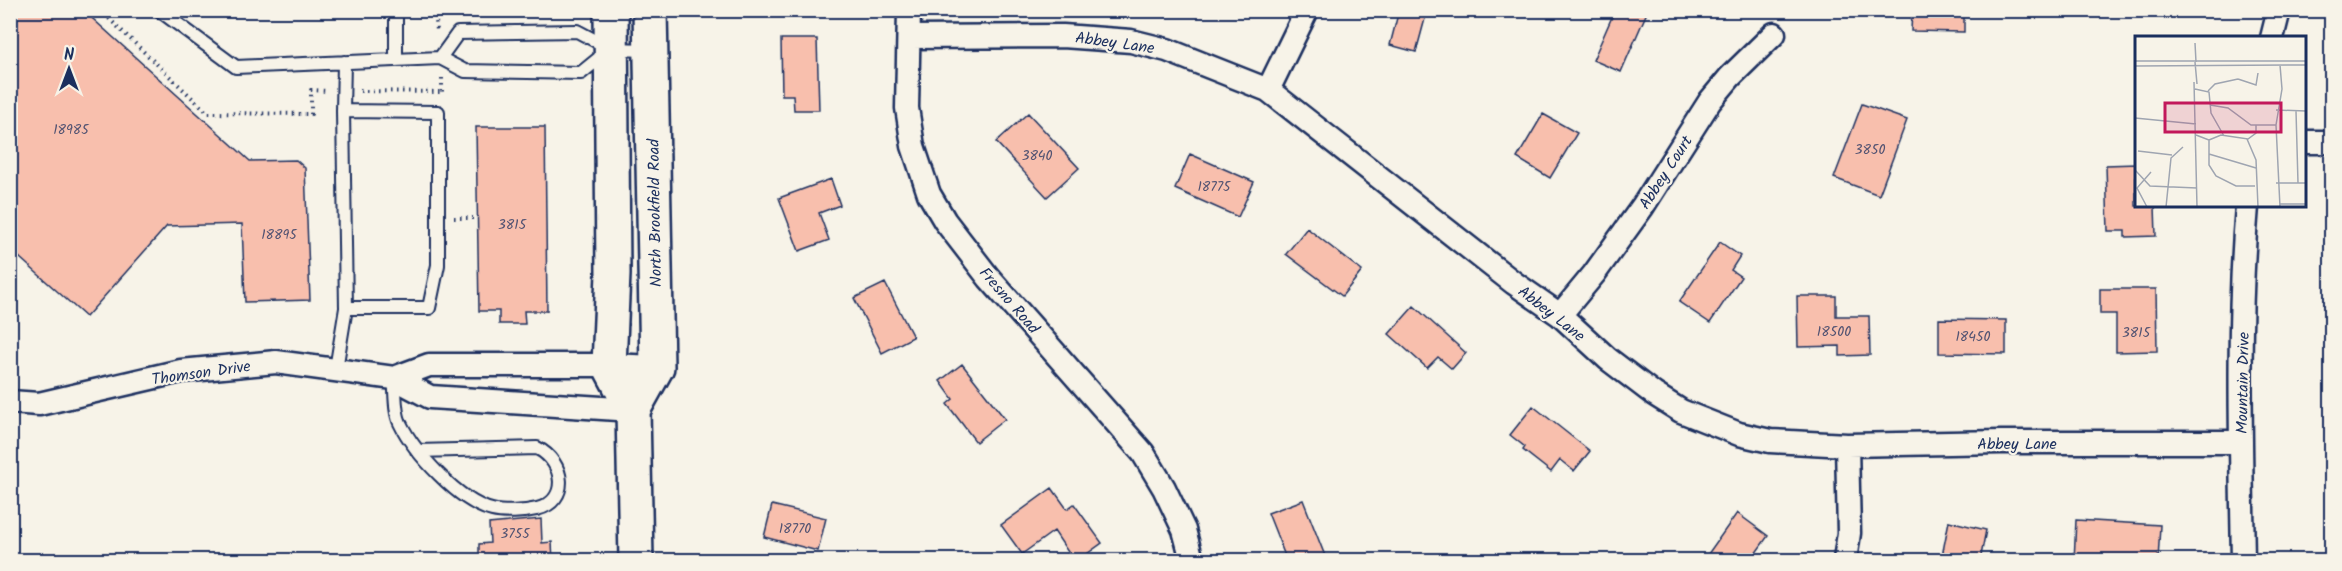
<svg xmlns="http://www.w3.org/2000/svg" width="2342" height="571" font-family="Kalam,sans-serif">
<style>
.building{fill:#f8bfad;stroke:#1b2f5e;stroke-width:1.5}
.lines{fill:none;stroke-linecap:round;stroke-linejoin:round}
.lane-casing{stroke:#1b2f5e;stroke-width:16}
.street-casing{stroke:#1b2f5e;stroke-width:27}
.secondary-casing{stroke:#1b2f5e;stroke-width:38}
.path{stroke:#1b2f5e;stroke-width:4;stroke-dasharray:1.5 4.5;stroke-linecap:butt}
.lane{stroke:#f7f3e8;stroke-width:12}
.street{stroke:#f7f3e8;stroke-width:22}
.secondary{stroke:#f7f3e8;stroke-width:33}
.labels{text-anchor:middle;stroke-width:4.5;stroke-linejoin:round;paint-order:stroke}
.number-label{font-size:14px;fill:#525372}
.street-label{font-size:16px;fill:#1b2f5e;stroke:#f7f3e8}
.inset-road{fill:none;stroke:#9fa5b1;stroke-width:1.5}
.view{fill:#c2185b;fill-opacity:0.15;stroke:#c2185b;stroke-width:3}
.inset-edge{fill:none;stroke:#1b2f5e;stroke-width:3}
</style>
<rect width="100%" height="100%" fill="#f7f3e8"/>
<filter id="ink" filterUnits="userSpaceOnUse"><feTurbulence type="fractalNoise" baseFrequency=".0167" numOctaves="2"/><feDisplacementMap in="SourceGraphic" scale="12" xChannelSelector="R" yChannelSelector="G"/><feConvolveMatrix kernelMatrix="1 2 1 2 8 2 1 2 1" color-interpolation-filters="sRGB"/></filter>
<g filter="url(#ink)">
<!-- building -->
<path class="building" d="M10,10H83L250,161L296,160L305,168L310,300L245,302L242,224L167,226L86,317L10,249Z
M1399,10L1426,15L1416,52L1390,45Z
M1615,10H1648L1621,72L1593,60Z
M1912,10H1964V32L1911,31Z
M781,39H817L819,110H794L793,95H782Z
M1862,104L1907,120L1879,195L1834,178Z
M1028,113L1079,168L1047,197L996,142Z
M1543,114L1577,133L1550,178L1517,158Z
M476,127H545L547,311H524L525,324H499V311H479Z
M1190,154L1254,182L1238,217L1175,189Z
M2136,164V206H2155L2156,236L2125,237V231H2108L2106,165Z
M831,179L840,205L819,213L829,240L799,251L779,198Z
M1307,228L1362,271L1342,296L1286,254Z
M1720,242L1740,256L1731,270L1741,277L1710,323L1679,302Z
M885,283L913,337L882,353L854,298Z
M2100,289H2156L2157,351L2116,352V314H2100Z
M1797,296H1836V316H1869L1870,355L1840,356V346L1798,347Z
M1414,306L1466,353L1452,369L1438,357L1427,368L1389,334Z
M1939,319L2006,320V354L1939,353Z
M962,364L1005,419L976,442L947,404L953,399L940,381Z
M1533,406L1590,451L1574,471L1560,460L1551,472L1523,450L1525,447L1510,435Z
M1052,488L1067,509L1074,504L1102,543L1077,561H1074L1054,531L1022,554L1001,525Z
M1303,500L1327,561H1287L1268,513Z
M772,505L826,518L818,551L764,537Z
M1737,513L1768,536L1750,561H1703Z
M541,519L542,543L552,542L553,561H479V544L490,543L489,524Z
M2076,520L2160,525L2158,561H2074Z
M1949,521L1986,530L1980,561H1941Z"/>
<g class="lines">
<defs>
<path id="lane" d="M159,10L236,67L440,58
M396,10V59
M608,51L581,73L465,71L440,58L458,33L577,31L611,49L649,50
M343,111L438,112V265L429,308H346
M336,369L346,308L343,111L344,62
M394,378C396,391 394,411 400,423C414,452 459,502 492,510C504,513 524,512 537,509C570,501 565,462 537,448L417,451"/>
<path id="street" d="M909,10L907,108L913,146L929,194L945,221L989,278L1143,453L1164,488L1184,530L1192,560
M909,37L1063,36L1131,41L1167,50L1268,90L1514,283L1560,315L1608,359L1654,394L1681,411L1739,434L1770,441L1847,445L2001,442H2241
M2272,38L2279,10
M1268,90L1307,10
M2304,142H2332
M1560,315L1594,274L1643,206L1710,101L1730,77L1774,34
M394,378L429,365H609L657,367
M10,402L39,404L181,371L276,362L394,378L430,397L633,410
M1845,560L1849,533L1847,445
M2243,560C2241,443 2237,323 2247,206"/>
<path id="secondary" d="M611,10L613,274L609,365L633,410L636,560
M633,410L657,367L650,10"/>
</defs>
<!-- lane casing -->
<use href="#lane" class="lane-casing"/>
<!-- street casing -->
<use href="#street" class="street-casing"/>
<!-- secondary casing -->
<use href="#secondary" class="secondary-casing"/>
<!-- path -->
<path class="path" d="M100,10L208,113L311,114V90L328,91
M435,10L437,31
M442,78V94
M360,91L443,92
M454,218H473"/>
<!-- lane -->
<use href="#lane" class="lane"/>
<!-- street -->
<use href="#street" class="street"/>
<!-- secondary -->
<use href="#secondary" class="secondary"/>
</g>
</g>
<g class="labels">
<!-- number labels -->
<g class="number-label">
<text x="71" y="134">18985</text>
<text x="1870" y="154">3850</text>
<text x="1037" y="160">3840</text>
<text x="1214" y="191">18775</text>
<text x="512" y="229">3815</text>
<text x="279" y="239">18895</text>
<text x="1834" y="336">18500</text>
<text x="2136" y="337">3815</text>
<text x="1973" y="341">18450</text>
<text x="795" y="533">18770</text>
<text x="515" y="538">3755</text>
</g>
<!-- street labels -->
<g class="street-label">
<text transform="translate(1115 42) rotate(8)" y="6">Abbey Lane</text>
<text transform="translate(1665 172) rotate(-57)" y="6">Abbey Court</text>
<text transform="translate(654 213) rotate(-91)" y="6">North Brookfield Road</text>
<text transform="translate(1010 300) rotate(49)" y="6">Fresno Road</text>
<text transform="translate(1552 313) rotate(38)" y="6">Abbey Lane</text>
<text transform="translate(201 372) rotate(-8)" y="6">Thomson Drive</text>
<text transform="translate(2242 383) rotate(-89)" y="6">Mountain Drive</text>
<text x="2017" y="449">Abbey Lane</text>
</g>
</g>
<!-- overview -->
<g transform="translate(2135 36)">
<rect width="171" height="171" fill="#f7f3e8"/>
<path class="inset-road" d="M60,7L61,26M0,25H171M60,26L62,48M0,30L171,29M103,43L121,49L123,37M59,46L62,171M60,53L74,56L76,77L89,100M73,55L80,48L103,43M75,69L93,72L116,89H141M141,74L171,75M161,75L163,147M0,82L61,88M61,99L74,104V129L81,140L101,150H120M112,103L121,124L123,171M74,104L86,99L113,103L121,97V89M3,115L37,119M74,118L121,132M0,134L15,150L62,152M141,147H171M145,168H171M12,171L2,152L16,136M31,171L36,122L48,111M145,171L141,89L147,53L145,29"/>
<path class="view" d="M30,67H146V96H30Z"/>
<rect width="171" height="171" class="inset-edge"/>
</g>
<!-- margin -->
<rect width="2342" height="571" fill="none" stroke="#f7f3e8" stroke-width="36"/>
<rect x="18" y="18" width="2306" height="535" fill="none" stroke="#1b2f5e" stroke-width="2" filter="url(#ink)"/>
<!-- north arrow -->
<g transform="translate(69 69)" stroke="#f7f3e8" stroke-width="4.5" paint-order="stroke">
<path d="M0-4.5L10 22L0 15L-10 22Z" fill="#1b2f5e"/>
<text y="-9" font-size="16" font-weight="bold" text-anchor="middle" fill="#1b2f5e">N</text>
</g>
</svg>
